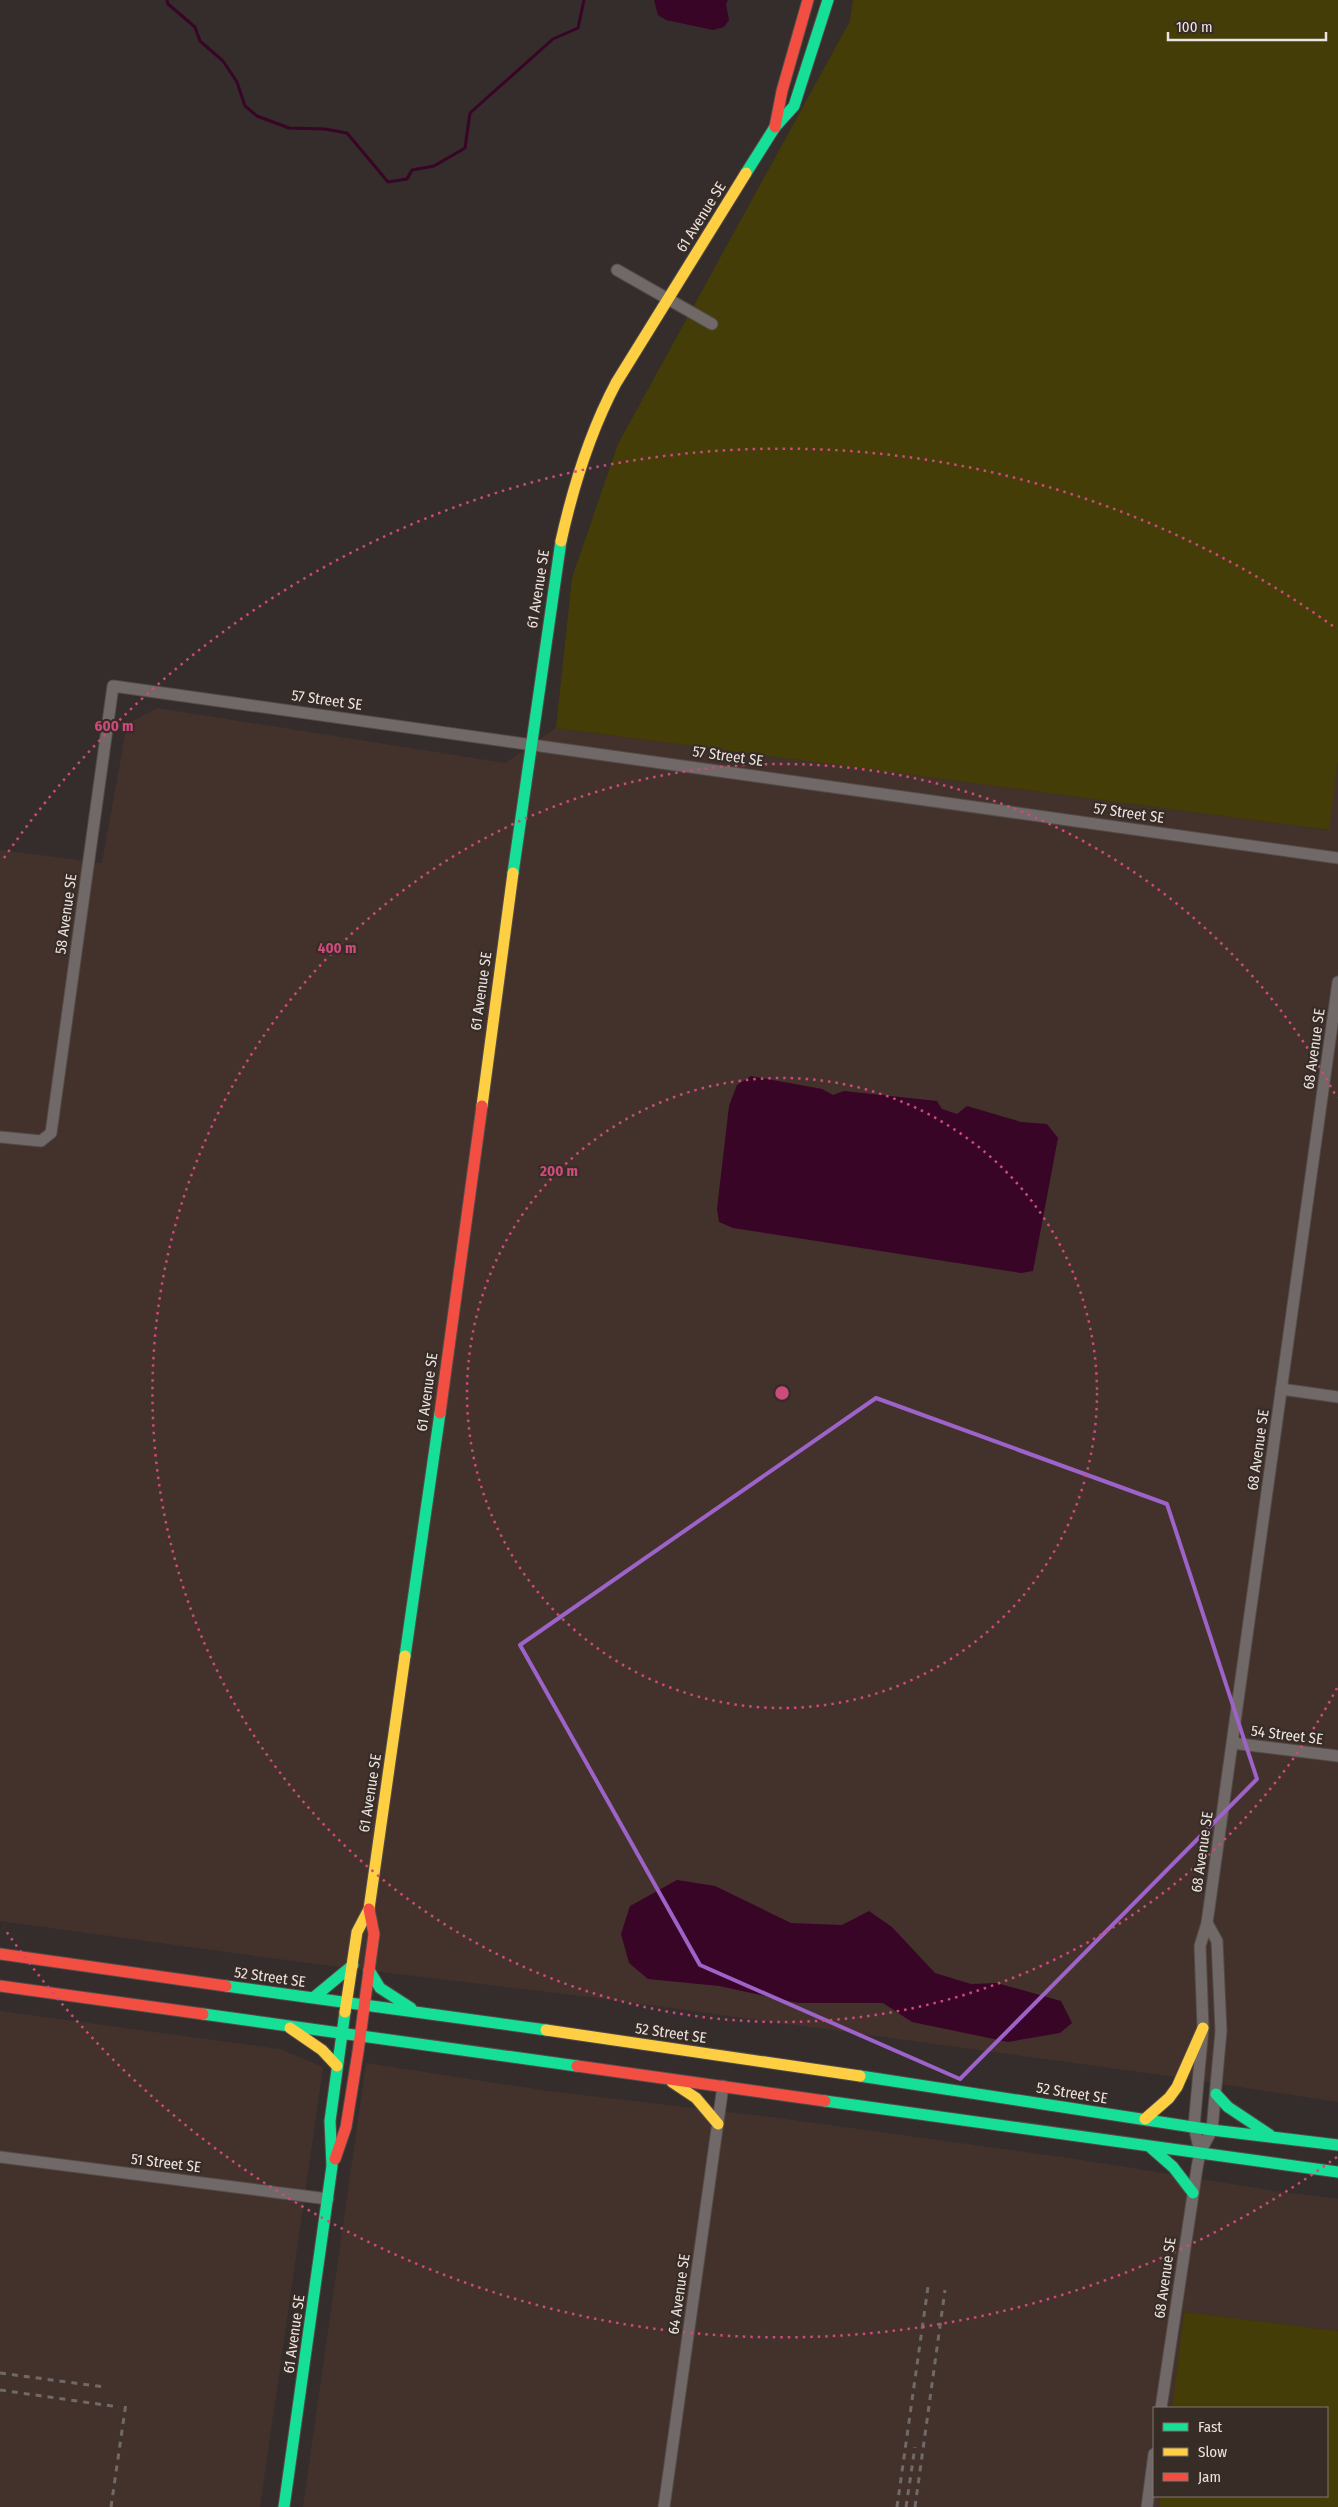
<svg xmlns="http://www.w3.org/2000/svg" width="1338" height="2507" font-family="'Fira Sans Condensed',sans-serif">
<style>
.built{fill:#43322b}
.green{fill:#443d07}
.water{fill:#390526}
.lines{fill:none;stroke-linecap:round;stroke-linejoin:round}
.stream{stroke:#390526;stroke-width:3}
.street-casing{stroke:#524b49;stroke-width:13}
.fast-casing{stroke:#524b49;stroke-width:13}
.slow-casing{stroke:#524b49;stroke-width:13}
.jam-casing{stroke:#524b49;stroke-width:13}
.street{stroke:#706967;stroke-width:11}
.fast{stroke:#16e098;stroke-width:11}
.slow{stroke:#ffcf43;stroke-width:11}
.jam{stroke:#f24e42;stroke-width:11}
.rail{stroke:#6f6968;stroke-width:3;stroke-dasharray:6 6;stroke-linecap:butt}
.marked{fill:none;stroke:#9d63c9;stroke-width:4;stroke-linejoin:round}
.ring{fill:none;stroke:#cc4b7c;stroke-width:2.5;stroke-dasharray:2.5 5}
.labels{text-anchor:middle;stroke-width:4.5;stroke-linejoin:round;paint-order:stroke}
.street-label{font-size:15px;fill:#ece4e0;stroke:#382c27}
.centre{fill:#cc4b7c;stroke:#382c27;stroke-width:2.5}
.ring-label{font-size:15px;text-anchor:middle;font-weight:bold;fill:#cc4b7c;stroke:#382c27;stroke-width:4.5;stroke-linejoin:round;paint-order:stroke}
</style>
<rect width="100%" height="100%" fill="#342d2b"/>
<!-- built -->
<path class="built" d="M157,708L505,763L556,728L1328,830L1338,762V2102L1162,2075L590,1997L315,1964L0,1921V850L102,863L127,724Z
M0,2011L280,2049L323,2067L260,2507H0Z
M366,2063L548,2091L771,2117L1069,2158L1269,2190L1338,2199V2331L1184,2312L1172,2408H1154V2496H1160L1159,2507H303Z"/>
<!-- green -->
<path class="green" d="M853,0H1338V762L1329,830L556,728L572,578L618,444L850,21Z
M1184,2312L1338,2331V2507H1159L1160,2496H1327V2408H1172Z"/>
<!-- water -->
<path class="water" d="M654,0H728L726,4L729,20L724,27L713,30L666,20L658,15Z
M751,1076L822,1089L833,1095L844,1091L937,1101L942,1109L957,1114L967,1106L1021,1122L1047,1124L1058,1138L1033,1271L1021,1273L733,1228L719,1222L717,1209L729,1106L737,1085Z
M677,1880L715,1886L791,1923L842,1925L869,1911L892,1927L935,1973L971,1984L997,1983L1061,2001L1072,2023L1060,2033L1008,2042L912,2022L883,2003H798L719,1986L648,1979L629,1963L621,1934L630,1906Z"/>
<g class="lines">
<!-- stream -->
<path class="stream" d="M167,0L168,4L195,27L200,41L223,61L237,82L245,106L257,116L289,128L325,129L347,133L388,182L407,179L412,170L434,166L465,148L470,113L553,39L578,28L584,0"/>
<defs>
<path id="street" d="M617,270L712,324
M0,1137L41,1141L51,1133L113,686L1338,858
M1281,1389L1338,1397
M1232,1743L1338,1756
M1200,2152L1194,2126L1203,2028L1200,1946L1207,1923L1338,982
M0,2157L328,2199
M1161,2408L1197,2168L1200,2152L1212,2130L1221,2031L1217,1941L1207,1923
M664,2507L723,2086
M1147,2507L1154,2454"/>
<path id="fast" d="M746,173L775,127L794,106L828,0
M513,873L561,541
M405,1656L440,1413
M369,1970L380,1988L411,2008
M226,1986L546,2030
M313,1998L353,1965
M203,2014L577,2066
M860,2076L1212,2130L1338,2145
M1216,2094L1228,2107L1270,2135
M825,2101L1338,2172
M1149,2146L1173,2167L1193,2193
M284,2507L332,2166L330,2121L345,2012"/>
<path id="slow" d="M561,541C573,487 590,432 616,383L746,173
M482,1106L513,873
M345,2012L357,1932L369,1909L405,1656
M290,2028L322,2050L337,2066
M546,2030L860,2076
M672,2082L696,2098L718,2124
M1145,2119L1169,2098L1177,2087L1203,2028"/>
<path id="jam" d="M775,127L782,91L808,0
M440,1413L482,1106
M0,1954L226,1986
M0,1986L203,2014
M577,2066L825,2101
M335,2159L346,2127L358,2052L374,1934L369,1909"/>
</defs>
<!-- street casing -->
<use href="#street" class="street-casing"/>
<!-- fast casing -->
<use href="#fast" class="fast-casing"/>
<!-- slow casing -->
<use href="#slow" class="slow-casing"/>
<!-- jam casing -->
<use href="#jam" class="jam-casing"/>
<!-- street -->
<use href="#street" class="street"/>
<!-- fast -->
<use href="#fast" class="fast"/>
<!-- slow -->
<use href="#slow" class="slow"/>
<!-- jam -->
<use href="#jam" class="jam"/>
<!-- rail -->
<path class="rail" d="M0,2373L104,2387
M0,2390L119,2407
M111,2507L126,2403
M897,2507L928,2287
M906,2507L915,2447
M915,2507L945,2290"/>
</g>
<!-- marked area -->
<path class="marked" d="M876,1398L1167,1504L1257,1779L960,2079L700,1965L520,1645Z"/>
<!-- distance rings -->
<g class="ring">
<circle cx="782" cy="1393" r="315"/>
<path d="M1337 1688A629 629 0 1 1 1337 1098"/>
<path d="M1337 2157A944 944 0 0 1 4 1928M4 858A944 944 0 0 1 1337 629"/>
</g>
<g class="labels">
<!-- street labels -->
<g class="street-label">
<text transform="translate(701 217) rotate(-58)" y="5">61 Avenue SE</text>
<text transform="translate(538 589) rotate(-81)" y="5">61 Avenue SE</text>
<text transform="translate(327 700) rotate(8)" y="5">57 Street SE</text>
<text transform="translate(728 756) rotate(8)" y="5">57 Street SE</text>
<text transform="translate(1129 813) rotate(8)" y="5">57 Street SE</text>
<text transform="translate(66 914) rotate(-82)" y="5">58 Avenue SE</text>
<text transform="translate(481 991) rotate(-82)" y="5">61 Avenue SE</text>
<text transform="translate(1314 1049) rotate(-82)" y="5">68 Avenue SE</text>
<text transform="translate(427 1392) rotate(-82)" y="5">61 Avenue SE</text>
<text transform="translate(1258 1450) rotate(-82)" y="5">68 Avenue SE</text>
<text transform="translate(1287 1735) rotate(7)" y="5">54 Street SE</text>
<text transform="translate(370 1793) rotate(-81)" y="5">61 Avenue SE</text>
<text transform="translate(1202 1852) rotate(-82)" y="5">68 Avenue SE</text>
<text transform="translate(270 1977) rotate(8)" y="5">52 Street SE</text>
<text transform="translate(671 2033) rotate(8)" y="5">52 Street SE</text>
<text transform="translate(1072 2093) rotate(9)" y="5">52 Street SE</text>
<text transform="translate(166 2163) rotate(7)" y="5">51 Street SE</text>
<text transform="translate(1165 2278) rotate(-82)" y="5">68 Avenue SE</text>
<text transform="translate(679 2294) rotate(-82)" y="5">64 Avenue SE</text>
<text transform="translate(294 2334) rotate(-82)" y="5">61 Avenue SE</text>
</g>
</g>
<circle cx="782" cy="1393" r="8" class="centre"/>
<g class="ring-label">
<text x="114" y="731">600 m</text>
<text x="337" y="953">400 m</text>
<text x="559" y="1176">200 m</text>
</g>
<!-- legend -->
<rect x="1153" y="2407" width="175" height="90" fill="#382c27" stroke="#807671"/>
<rect x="1163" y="2423" width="25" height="8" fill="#16e098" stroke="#807671"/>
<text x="1198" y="2432" font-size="15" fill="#ece4e0">Fast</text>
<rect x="1163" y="2448" width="25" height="8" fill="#ffcf43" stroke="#807671"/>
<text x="1198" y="2457" font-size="15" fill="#ece4e0">Slow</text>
<rect x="1163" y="2473" width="25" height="8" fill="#f24e42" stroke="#807671"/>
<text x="1198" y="2482" font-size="15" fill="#ece4e0">Jam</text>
<!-- scale -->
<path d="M1168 32v8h158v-8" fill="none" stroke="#ece4e0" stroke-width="2.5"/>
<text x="1176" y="32" font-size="15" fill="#ece4e0" stroke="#382c27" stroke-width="4" paint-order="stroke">100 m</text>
</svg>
